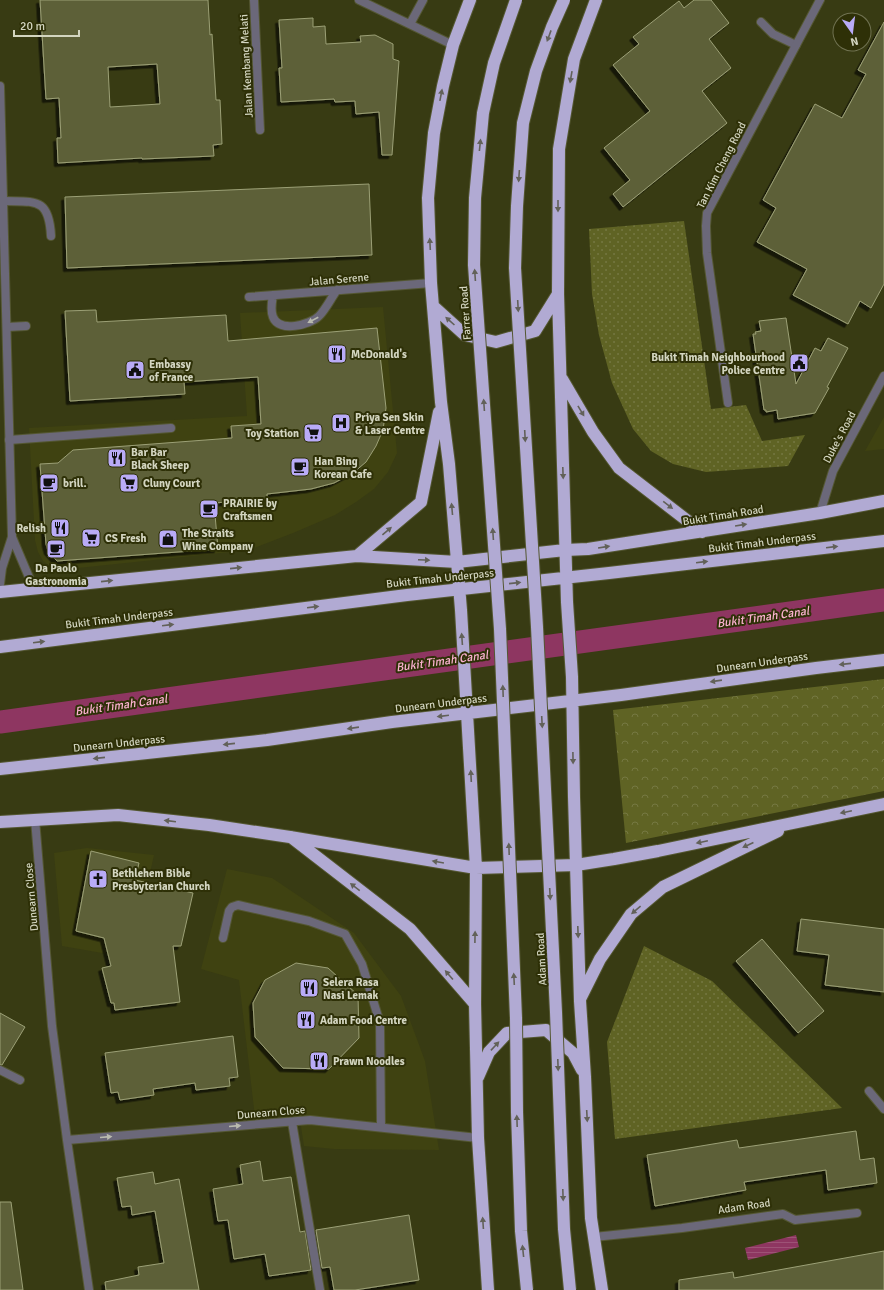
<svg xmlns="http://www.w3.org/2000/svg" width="884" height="1290" font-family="Signika,sans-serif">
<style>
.built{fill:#3f4211}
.grass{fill:url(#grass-dots)}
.forest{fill:url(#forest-crowns)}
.water{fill:url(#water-rules)}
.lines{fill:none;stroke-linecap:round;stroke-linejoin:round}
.canal{stroke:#8e3661;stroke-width:23}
.building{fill:#5d6039;stroke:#9ca076;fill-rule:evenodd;filter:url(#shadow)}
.lane-casing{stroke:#545732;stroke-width:10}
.street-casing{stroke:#545732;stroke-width:10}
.highway-casing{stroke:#545732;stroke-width:14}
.lane{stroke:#6b6879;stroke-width:8}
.street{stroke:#6b6879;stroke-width:8}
.highway{stroke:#b1aad3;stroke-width:12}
.highway-bridge-casing{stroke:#545732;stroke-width:14;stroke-linecap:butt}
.highway-bridge{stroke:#b1aad3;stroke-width:12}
.oneway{fill:#626159}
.oneway2{fill:#b9baae}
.labels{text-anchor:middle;stroke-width:4;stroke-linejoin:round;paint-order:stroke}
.street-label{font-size:11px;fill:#d3d5c0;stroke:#2e3007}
.poi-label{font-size:11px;font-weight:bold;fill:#d3d5c0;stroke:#2e3007;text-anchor:start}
.water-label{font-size:12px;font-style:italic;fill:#fcb2d1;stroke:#2e3007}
</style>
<defs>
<pattern id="grass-dots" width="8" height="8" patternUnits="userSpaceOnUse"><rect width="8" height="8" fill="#5f6324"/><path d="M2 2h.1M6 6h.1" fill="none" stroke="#757842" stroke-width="1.8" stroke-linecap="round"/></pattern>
<pattern id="forest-crowns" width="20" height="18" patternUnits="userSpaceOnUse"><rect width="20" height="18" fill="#5f6324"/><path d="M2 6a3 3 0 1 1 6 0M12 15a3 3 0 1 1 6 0" fill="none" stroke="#757842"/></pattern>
<pattern id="water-rules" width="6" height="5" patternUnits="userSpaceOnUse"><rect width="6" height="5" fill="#8e3661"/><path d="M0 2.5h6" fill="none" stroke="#9d5276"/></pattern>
<filter id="shadow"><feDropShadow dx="-3.5" dy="3.5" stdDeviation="0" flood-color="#0009"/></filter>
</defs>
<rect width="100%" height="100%" fill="#383b13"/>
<!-- built -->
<path class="built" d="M383,307L397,453L388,472L374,489L356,502L335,515L293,533L249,550L59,570L51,567L43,561L38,552L35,540L29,428L247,416L240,313Z
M884,417V449L865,451Z
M87,848L154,855L131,958L62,946L54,853Z
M227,869L272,878L354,933L401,996L425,1061L439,1150L334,1149L304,1146L299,1113L255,1117L239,980L201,969Z"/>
<!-- grass -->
<path class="grass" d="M684,221L711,409L746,405L762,441L805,435L788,466L706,472L673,464L651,451L633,429L612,383L599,335L592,294L589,229Z
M644,946L712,981L842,1108L615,1139L607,1042Z"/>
<!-- forest -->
<path class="forest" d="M884,679V791L626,843L613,710Z"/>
<!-- water -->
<path class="water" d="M796,1235L799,1247L748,1260L745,1248Z"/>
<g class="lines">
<!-- canal -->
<path class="canal" d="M0,722L884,600"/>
</g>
<!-- building -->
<path class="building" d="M40,0H208L210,35L212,34L216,100H220L222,144L213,145L214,156L142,159V158L58,163L57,138H61L59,98L46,99ZM157,64L160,104L110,107L108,67Z
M694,0H711L729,23L709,39L731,68L702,91L727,123L623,207L613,194L630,180L604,148L650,111L613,65L639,44L633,37L679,1L684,8Z
M313,18V27L325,26L326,44L361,42L360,36L375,35L393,44V59L399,61L392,155H382L379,112L356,114L355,101L335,102L334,99L281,102L279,68H282L279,20Z
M884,22V284L871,308L860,301L848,324L793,295L807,269L757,242L776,208L763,200L815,104L842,118L866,74L858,70Z
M369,184L372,255L67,268L65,197Z
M96,310L97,322L226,315L228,341L377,328L386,408L383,430L376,446L366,462L353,473L334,483L311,489L267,494V499L214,503L218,549L57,561L48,551L46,544L40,464L58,463L73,450L232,438L231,426L261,424L258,377L184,382L185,394L70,401L65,311Z
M786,318L796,384L815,348L821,351L828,338L848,348L827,387L829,388L815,413L778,419L777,410L766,412V410H764L753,334H756L755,332L761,331L759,321Z
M91,851L139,863L135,880L193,893L181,946H173L180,1002L115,1010L114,1003H111L102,968L111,966L104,938L76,931Z
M801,919L884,929V992L825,985L829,955L797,951Z
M762,939L824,1011L798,1033L736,961Z
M296,963L328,968L358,995L359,1038L329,1069L283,1068L255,1037L253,1003L265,980Z
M0,1013L25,1027L2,1065H0Z
M233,1036L238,1077L229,1078L230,1086L196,1090L195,1083L153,1089L154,1095L120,1100L118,1092L111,1093L105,1053Z
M856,1131L860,1160L874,1158L877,1183L828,1190L826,1170L744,1182L746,1190L655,1206L647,1155L737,1140L739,1148Z
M260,1161L263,1181L291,1177L300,1232L305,1231L311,1270L269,1276L265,1254L234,1259L228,1220L218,1221L213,1189L243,1184L240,1165Z
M153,1172L155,1184L179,1179L199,1290H106L105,1282L139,1275L138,1267L164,1263L155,1211L132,1215L131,1206L122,1207L117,1178Z
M0,1202H11L23,1290H0Z
M409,1215L419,1280L355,1290H334L330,1267L322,1268L316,1230Z
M884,1251V1290H679V1280L733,1272L734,1278Z"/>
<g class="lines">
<defs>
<path id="lane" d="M761,22L773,34L796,45
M3,201C35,202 49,197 51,236
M273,295C272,302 270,310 273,317C279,333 310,325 319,316C326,309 331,298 337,290
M249,297L431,283
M7,327L26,326
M9,440L171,428
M223,938L229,911L232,907L238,905L309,921L345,934L362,964L380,1023L381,1127
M292,1122L320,1290"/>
<path id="street" d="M254,0L260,130
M359,0L453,45
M410,24L423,0
M0,86L12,537L2,568L0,584
M728,403L707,253L706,226L707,213L820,0
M820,513L833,471L884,376
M12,537L34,589
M35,819L52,1026L67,1140L89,1290
M0,1070L20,1080
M869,1091L884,1109
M67,1140L310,1120L478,1138
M594,1237L682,1228L783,1214L795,1220L857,1213"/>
<path id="highway" d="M470,0L453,45L443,86L434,133L428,198L431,283L441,402L449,464L461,610L476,868L475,1004L478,1138L488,1290
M596,0L574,59L559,149L558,294L567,602L572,677L574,797L580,1001L585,1077L591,1218L602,1290
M434,307L465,335L496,342L535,331L558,294
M562,379L593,432L619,468L702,532
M357,556L421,502L439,412
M0,592L357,556L457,562L565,550L588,549L820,513L884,501
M0,647L407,595L609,573L884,541
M0,769L267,740L392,722L621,695L816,668L884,660
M0,822L118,815L209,825L290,837L476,868L576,865L614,859L658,851L884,804
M291,837L410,929L475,1004
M580,999L600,959L631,914L663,887L778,831
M478,1077L489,1052L507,1033L546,1030L573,1053L582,1070"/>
</defs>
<!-- lane casing -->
<use href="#lane" class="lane-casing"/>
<!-- street casing -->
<use href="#street" class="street-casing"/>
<!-- highway casing -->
<use href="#highway" class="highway-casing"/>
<!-- lane -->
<use href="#lane" class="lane"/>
<!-- street -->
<use href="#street" class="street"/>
<!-- highway -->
<use href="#highway" class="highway"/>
<defs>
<path id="highway-bridge" d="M516,0L494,63L483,113L475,198L474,265L500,629L516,1018L517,1112L521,1231L527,1290
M564,0L552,27L536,71L523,123L517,206L515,268L537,627L556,1012L564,1229L570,1290"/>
</defs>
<!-- highway-bridge casing -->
<use href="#highway-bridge" class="highway-bridge-casing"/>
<!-- highway-bridge -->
<use href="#highway-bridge" class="highway-bridge"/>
</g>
<!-- one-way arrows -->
<defs><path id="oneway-solid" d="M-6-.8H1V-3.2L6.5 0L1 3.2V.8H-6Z"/></defs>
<g class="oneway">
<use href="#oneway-solid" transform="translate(549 36) rotate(110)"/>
<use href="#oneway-solid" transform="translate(571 77) rotate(100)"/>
<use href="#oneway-solid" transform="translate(441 95) rotate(-79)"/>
<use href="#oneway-solid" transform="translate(480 145) rotate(-84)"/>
<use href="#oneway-solid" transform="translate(519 176) rotate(94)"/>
<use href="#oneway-solid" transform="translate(558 206) rotate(90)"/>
<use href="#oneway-solid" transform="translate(430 244) rotate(-93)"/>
<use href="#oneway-solid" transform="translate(475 275) rotate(-94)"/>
<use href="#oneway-solid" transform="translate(518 306) rotate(87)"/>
<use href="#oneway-solid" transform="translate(450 321) rotate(-138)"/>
<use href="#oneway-solid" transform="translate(484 405) rotate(-94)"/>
<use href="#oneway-solid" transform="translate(581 411) rotate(59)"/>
<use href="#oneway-solid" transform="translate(525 436) rotate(87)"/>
<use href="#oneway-solid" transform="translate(563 473) rotate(88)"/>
<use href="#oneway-solid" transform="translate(668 505) rotate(37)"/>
<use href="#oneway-solid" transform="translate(452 509) rotate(-95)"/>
<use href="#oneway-solid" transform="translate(741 525) rotate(-9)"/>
<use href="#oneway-solid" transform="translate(387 531) rotate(-40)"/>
<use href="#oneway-solid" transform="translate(493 534) rotate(-94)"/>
<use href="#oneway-solid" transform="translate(604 547) rotate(-9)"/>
<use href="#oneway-solid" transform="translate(832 547) rotate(-7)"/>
<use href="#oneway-solid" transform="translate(424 560) rotate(3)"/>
<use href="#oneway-solid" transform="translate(702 562) rotate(-7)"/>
<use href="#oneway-solid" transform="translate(236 568) rotate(-6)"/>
<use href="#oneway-solid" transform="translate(107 581) rotate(-6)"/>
<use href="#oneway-solid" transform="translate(515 583) rotate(-6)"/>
<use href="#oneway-solid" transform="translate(313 607) rotate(-7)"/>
<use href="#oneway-solid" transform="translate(168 625) rotate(-7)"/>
<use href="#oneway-solid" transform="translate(462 639) rotate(-94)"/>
<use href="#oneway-solid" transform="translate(39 642) rotate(-7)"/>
<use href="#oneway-solid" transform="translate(845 664) rotate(174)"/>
<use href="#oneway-solid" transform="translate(716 681) rotate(172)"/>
<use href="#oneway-solid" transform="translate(503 691) rotate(-92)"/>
<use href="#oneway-solid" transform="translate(443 716) rotate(173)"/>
<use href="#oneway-solid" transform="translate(542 722) rotate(87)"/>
<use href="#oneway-solid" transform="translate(353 728) rotate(172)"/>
<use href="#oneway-solid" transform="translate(229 744) rotate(174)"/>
<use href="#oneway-solid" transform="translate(99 758) rotate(174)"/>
<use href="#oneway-solid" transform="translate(573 758) rotate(89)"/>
<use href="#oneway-solid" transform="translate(471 776) rotate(-93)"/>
<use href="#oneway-solid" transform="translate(846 812) rotate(168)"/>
<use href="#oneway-solid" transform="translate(170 821) rotate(-173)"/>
<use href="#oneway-solid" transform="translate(702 842) rotate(168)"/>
<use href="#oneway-solid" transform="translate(748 845) rotate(155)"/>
<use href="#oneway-solid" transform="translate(509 849) rotate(-92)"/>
<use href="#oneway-solid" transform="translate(438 862) rotate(-170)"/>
<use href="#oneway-solid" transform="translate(355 887) rotate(-142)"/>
<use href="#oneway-solid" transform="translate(550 894) rotate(87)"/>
<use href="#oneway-solid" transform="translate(636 910) rotate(140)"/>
<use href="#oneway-solid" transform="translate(578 932) rotate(88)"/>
<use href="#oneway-solid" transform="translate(475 937) rotate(-89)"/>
<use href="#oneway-solid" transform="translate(449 975) rotate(-131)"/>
<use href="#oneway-solid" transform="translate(514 979) rotate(-93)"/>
<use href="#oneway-solid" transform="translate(495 1046) rotate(-47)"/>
<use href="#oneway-solid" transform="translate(558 1065) rotate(88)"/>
<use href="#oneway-solid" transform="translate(587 1116) rotate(87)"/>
<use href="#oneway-solid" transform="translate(517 1121) rotate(-92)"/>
<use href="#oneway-solid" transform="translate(563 1195) rotate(88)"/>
<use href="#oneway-solid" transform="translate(483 1223) rotate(-94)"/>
<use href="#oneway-solid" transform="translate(523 1251) rotate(-96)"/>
</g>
<g class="oneway2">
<use href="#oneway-solid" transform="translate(313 320) rotate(152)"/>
<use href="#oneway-solid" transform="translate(235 1126) rotate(-5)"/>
<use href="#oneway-solid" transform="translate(106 1137) rotate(-5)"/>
</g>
<!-- icons -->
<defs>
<symbol id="restaurant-square" viewBox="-11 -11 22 22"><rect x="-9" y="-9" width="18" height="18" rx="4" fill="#b9abf7" stroke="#2e3007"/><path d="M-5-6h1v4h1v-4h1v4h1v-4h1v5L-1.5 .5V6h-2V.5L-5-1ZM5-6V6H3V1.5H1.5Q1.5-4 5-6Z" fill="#111"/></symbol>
<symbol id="civic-square" viewBox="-11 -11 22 22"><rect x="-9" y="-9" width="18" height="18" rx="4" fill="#b9abf7" stroke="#2e3007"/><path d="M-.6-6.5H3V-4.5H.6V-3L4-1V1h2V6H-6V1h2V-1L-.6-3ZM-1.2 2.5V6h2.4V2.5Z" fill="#111"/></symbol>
<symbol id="hospital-square" viewBox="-11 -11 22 22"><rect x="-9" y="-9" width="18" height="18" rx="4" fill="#b9abf7" stroke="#2e3007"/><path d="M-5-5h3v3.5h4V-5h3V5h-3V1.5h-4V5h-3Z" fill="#111"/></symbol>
<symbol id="supermarket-square" viewBox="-11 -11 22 22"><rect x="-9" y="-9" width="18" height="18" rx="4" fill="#b9abf7" stroke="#2e3007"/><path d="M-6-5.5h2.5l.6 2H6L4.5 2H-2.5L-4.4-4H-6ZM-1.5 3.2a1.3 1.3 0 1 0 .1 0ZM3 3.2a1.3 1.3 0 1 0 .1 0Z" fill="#111"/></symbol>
<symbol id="cafe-square" viewBox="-11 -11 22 22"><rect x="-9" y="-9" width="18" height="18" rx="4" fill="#b9abf7" stroke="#2e3007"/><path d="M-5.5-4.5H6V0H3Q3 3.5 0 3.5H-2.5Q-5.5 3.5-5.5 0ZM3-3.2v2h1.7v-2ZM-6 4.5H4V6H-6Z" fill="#111"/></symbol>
<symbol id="shop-square" viewBox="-11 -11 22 22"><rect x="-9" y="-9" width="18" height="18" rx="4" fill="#b9abf7" stroke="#2e3007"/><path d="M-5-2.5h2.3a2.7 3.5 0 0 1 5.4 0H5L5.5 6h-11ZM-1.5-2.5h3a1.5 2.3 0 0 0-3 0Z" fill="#111"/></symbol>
<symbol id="church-square" viewBox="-11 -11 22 22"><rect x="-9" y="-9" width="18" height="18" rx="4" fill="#b9abf7" stroke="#2e3007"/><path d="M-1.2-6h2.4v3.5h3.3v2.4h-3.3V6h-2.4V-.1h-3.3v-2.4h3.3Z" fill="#111"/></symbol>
</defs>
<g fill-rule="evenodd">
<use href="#restaurant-square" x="326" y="343" width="22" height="22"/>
<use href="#civic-square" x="788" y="352" width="22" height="22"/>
<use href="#civic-square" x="124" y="359" width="22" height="22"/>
<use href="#hospital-square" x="330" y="412" width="22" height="22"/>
<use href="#supermarket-square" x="302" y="422" width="22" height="22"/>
<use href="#restaurant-square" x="106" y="447" width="22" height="22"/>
<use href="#cafe-square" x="289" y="456" width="22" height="22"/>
<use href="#cafe-square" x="38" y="472" width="22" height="22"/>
<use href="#supermarket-square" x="118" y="472" width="22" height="22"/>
<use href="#cafe-square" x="198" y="498" width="22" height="22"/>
<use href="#restaurant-square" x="49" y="517" width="22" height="22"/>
<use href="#supermarket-square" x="80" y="527" width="22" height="22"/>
<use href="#shop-square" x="157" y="528" width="22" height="22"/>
<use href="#cafe-square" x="45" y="538" width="22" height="22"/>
<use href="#church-square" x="87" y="868" width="22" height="22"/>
<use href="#restaurant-square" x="298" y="977" width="22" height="22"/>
<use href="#restaurant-square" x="295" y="1009" width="22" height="22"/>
<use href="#restaurant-square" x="308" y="1050" width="22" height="22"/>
</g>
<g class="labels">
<!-- street labels -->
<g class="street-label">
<text transform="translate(246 66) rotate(-93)" y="4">Jalan Kembang Melati</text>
<text transform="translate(721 165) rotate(-63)" y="4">Tan Kim Cheng Road</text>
<text transform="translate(339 279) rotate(-5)" y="4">Jalan Serene</text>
<text transform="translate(465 313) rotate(-94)" y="4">Farrer Road</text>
<text transform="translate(839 437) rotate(-62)" y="4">Duke's Road</text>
<text transform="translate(723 515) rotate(-9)" y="4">Bukit Timah Road</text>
<text transform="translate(762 542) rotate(-7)" y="4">Bukit Timah Underpass</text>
<text transform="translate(440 578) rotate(-6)" y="4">Bukit Timah Underpass</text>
<text transform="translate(119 618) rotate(-7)" y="4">Bukit Timah Underpass</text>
<text transform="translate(762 662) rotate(-8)" y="4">Dunearn Underpass</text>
<text transform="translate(441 703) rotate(-7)" y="4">Dunearn Underpass</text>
<text transform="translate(119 743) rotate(-6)" y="4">Dunearn Underpass</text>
<text transform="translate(31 897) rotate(-95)" y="4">Dunearn Close</text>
<text transform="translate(541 959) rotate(-93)" y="4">Adam Road</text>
<text transform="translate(271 1112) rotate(-5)" y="4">Dunearn Close</text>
<text transform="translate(744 1206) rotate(-8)" y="4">Adam Road</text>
</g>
<!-- poi labels -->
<g class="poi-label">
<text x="351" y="358">McDonald's</text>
<text x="785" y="361" text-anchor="end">Bukit Timah Neighbourhood<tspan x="785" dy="13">Police Centre</tspan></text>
<text x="149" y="368">Embassy<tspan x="149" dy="13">of France</tspan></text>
<text x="355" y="421">Priya Sen Skin<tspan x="355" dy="13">&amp; Laser Centre</tspan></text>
<text x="299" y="437" text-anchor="end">Toy Station</text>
<text x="131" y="456">Bar Bar<tspan x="131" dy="13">Black Sheep</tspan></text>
<text x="314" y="465">Han Bing<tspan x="314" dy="13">Korean Cafe</tspan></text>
<text x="63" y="487">brill.</text>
<text x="143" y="487">Cluny Court</text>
<text x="223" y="507">PRAIRIE by<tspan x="223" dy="13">Craftsmen</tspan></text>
<text x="46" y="532" text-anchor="end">Relish</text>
<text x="182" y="537">The Straits<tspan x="182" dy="13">Wine Company</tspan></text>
<text x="105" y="542">CS Fresh</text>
<text x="56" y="572" text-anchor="middle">Da Paolo<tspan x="56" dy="13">Gastronomia</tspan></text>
<text x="112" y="877">Bethlehem Bible<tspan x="112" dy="13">Presbyterian Church</tspan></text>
<text x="323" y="986">Selera Rasa<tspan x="323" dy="13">Nasi Lemak</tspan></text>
<text x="320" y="1024">Adam Food Centre</text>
<text x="333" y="1065">Prawn Noodles</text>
</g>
<!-- water labels -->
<g class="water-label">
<text transform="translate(763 617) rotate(-8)" y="4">Bukit Timah Canal</text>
<text transform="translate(442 661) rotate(-8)" y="4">Bukit Timah Canal</text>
<text transform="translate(121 705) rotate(-8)" y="4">Bukit Timah Canal</text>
</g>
</g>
<!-- north arrow -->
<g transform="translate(852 32) rotate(166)"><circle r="19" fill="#2e3007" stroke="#707251"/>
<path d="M0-3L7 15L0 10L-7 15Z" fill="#b9abf7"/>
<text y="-6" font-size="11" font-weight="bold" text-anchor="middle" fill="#d3d5c0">N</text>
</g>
<!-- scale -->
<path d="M14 30v6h65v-6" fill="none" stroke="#d3d5c0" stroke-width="2"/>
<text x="20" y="30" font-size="12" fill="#d3d5c0" stroke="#2e3007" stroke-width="3" paint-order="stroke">20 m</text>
</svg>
